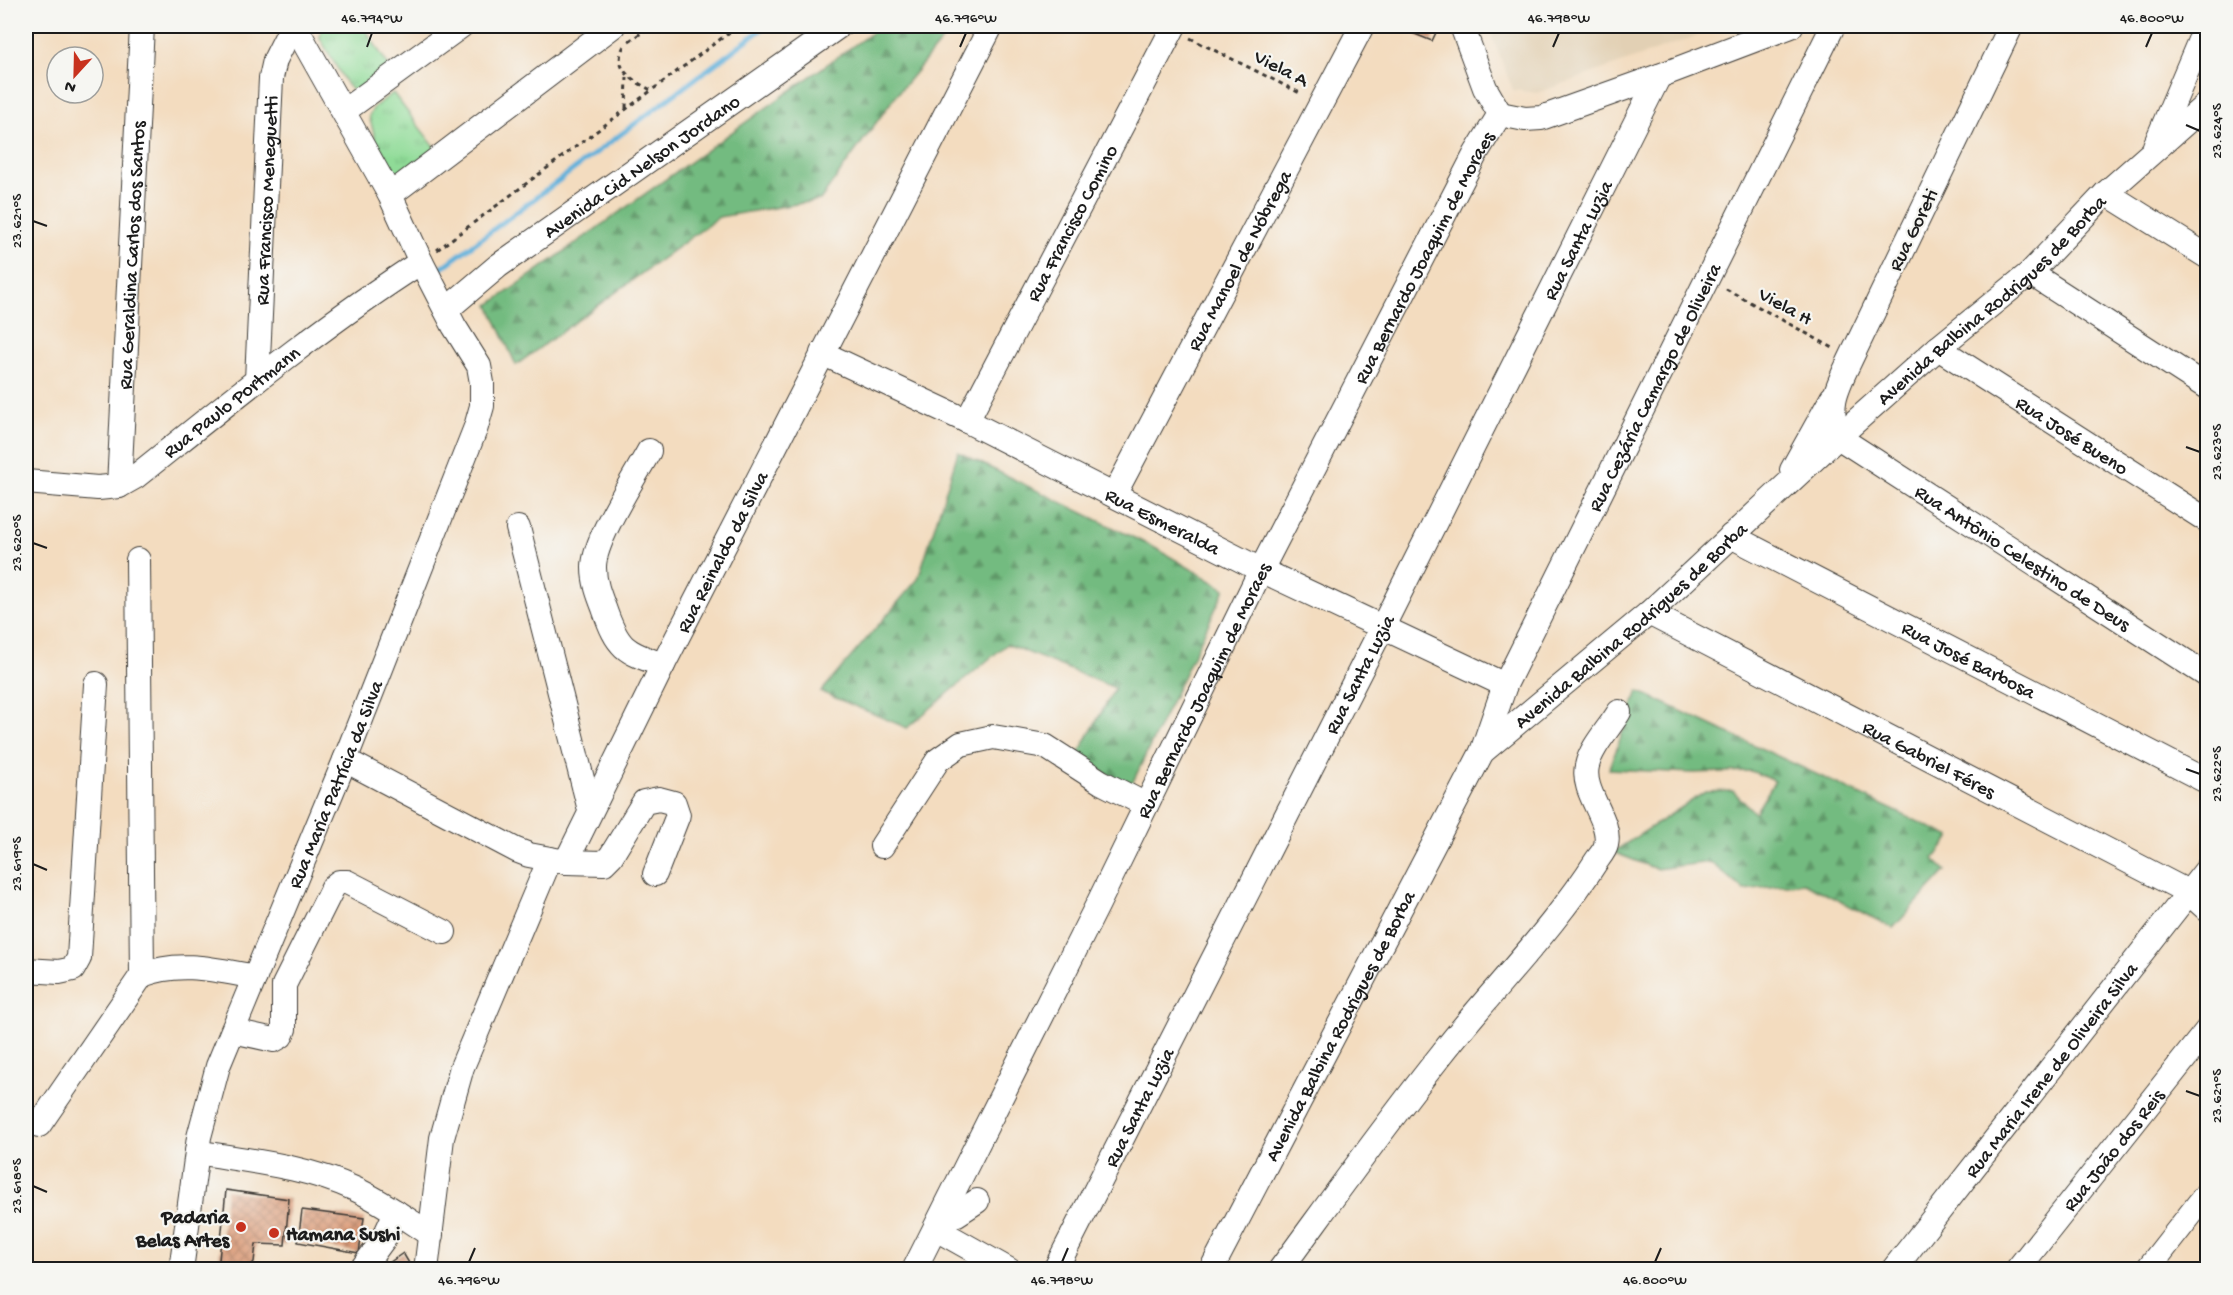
<svg xmlns="http://www.w3.org/2000/svg" width="2233" height="1295" font-family="'Gochi Hand',sans-serif">
<style>
.built{fill:#e2d0b4}
.forest{fill:url(#forest-firs);stroke:#486c4e;stroke-width:1.5}
.park{fill:url(#park-tufts);stroke:#567c5a;stroke-width:1.5}
.lines{fill:none;stroke-linecap:round;stroke-linejoin:round}
.stream{stroke:#61b1db;stroke-width:5}
.building{fill:url(#building-cross-hatch)}
.minor-casing{stroke:#3c3934;stroke-width:26}
.path{stroke:#3c3934;stroke-width:3;stroke-dasharray:4.5 4.5;stroke-linecap:butt}
.minor{stroke:#fff;stroke-width:24}
.ticks{fill:none;stroke:#1c1c1c;stroke-width:2}
.poi-dot{fill:#c8321e;stroke:#f6f6f2;stroke-width:2}
.labels{text-anchor:middle;stroke-width:4.5;stroke-linejoin:round;paint-order:stroke}
.street-label{font-size:20px;fill:#1c1c1c;stroke:#f6f6f2}
.poi-label{font-size:20px;font-weight:bold;fill:#1c1c1c;stroke:#f6f6f2;text-anchor:end}
.neatline{fill:none;stroke:#1c1c1c;stroke-width:2}
.ticks-label{font-size:15px;text-anchor:middle;fill:#1c1c1c}
</style>
<defs>
<pattern id="forest-firs" width="22" height="20" patternUnits="userSpaceOnUse" patternTransform="scale(1.5)"><rect width="22" height="20" fill="#73bb80"/><path d="M5 1l3.5 6h-7zM16 11l3.5 6h-7z" fill="#5e9768"/></pattern>
<pattern id="park-tufts" width="24" height="20" patternUnits="userSpaceOnUse" patternTransform="scale(1.5)"><rect width="24" height="20" fill="#8fdb97"/><path d="M3 7l-1-3M5 7V3M7 7l1-3M15 17l-1-3M17 17v-4M19 17l1-3" fill="none" stroke="#7bbb82"/></pattern>
<pattern id="building-cross-hatch" width="8" height="8" patternUnits="userSpaceOnUse" patternTransform="scale(1.5)"><rect width="8" height="8" fill="#db9975"/><path d="M0 0l8 8M0 8l8-8" fill="none" stroke="#b17c5f"/></pattern>
</defs>
<rect width="100%" height="100%" fill="#f6f6f2"/>
<filter id="ink" filterUnits="userSpaceOnUse"><feTurbulence type="fractalNoise" baseFrequency=".0167" numOctaves="2"/><feDisplacementMap in="SourceGraphic" scale="12" xChannelSelector="R" yChannelSelector="G"/><feConvolveMatrix kernelMatrix="1 2 1 2 8 2 1 2 1" color-interpolation-filters="sRGB"/></filter>
<filter id="wash" filterUnits="userSpaceOnUse"><feTurbulence type="fractalNoise" baseFrequency=".008" numOctaves="4" result="noise"/><feDisplacementMap in="SourceGraphic" scale="24" xChannelSelector="R" yChannelSelector="G"/><feGaussianBlur stdDeviation="1.35" result="paint"/><feColorMatrix in="noise" values="0 0 0 0 0 0 0 0 0 0 0 0 0 0 0 0 0 1.4 0 .05"/><feComposite in="paint" operator="in"/></filter>
<g filter="url(#wash)">
<rect width="100%" height="100%" fill="#f3dcbf"/>
<!-- built -->
<path class="built" d="M1488,26H1711L1713,30L1537,93L1513,90Z"/>
<!-- forest -->
<path class="forest" d="M881,26H954L894,98L820,200L719,217L516,365L489,305Z
M958,452L1159,550L1225,589L1129,790L1078,754L1115,688L1007,644L907,728L821,692L918,579Z
M1638,691L1951,837L1934,859L1946,871L1893,928L1804,883L1744,890L1710,862L1656,869L1613,852L1705,792L1733,791L1755,813L1775,781L1751,771L1692,773L1609,769Z"/>
<!-- park -->
<path class="park" d="M322,26H363L390,68L356,94L347,85L320,38Z
M393,93L437,150L399,178L376,141L369,116L374,107Z"/>
<g class="lines">
<!-- stream -->
<path class="stream" d="M439,270L766,26"/>
</g>
<g id="blocks">
<!-- building -->
<path class="building" d="M1395,26H1439L1432,41Z
M226,1190L289,1199L285,1245L256,1244L254,1262L247,1270H218Z
M302,1210L364,1218L359,1253L298,1242Z
M403,1253L413,1270H379Z"/>
</g>
</g>
<g filter="url(#ink)">
<use href="#blocks" fill-opacity="0" stroke="#3c3934" stroke-width="1.5"/>
<g class="lines">
<defs>
<g id="minor">
<path d="M1462,26L1485,88L1500,114"/>
<path id="s1" d="M2011,26L1851,358C1837,388 1827,403 1838,437L2208,676"/>
<path d="M344,111L461,26"/>
<path d="M1500,114L1525,119L1541,118L1659,76L1791,26"/>
<path d="M2155,146L2206,26"/>
<path d="M2106,193L2208,257"/>
<path d="M390,195L613,26"/>
<path d="M2030,273L2208,388"/>
<path id="s2" d="M446,310L498,266L839,26"/>
<path id="s3" d="M1938,348L2208,521"/>
<path id="s4" d="M822,353L967,421L1261,570L1505,685"/>
<path id="s5" d="M257,380L271,78L275,60L292,26"/>
<path id="s6" d="M967,421L1174,26"/>
<path d="M649,451C635,477 593,541 594,568C594,582 599,595 604,608C618,649 624,651 663,665"/>
<path d="M1792,470L1832,398"/>
<path id="s7" d="M26,482L98,488L119,486L135,477C228,403 321,326 421,262"/>
<path id="s8" d="M119,486L142,26"/>
<path id="s9" d="M1114,495L1362,26"/>
<path d="M518,528L590,810"/>
<path id="s10" d="M1731,536L2208,782"/>
<path d="M138,560L142,975"/>
<path id="s11" d="M1649,613L2188,892L2208,910"/>
<path id="s12" d="M1482,752L1505,685L1833,26"/>
<path id="s13" d="M345,760L516,850L529,855L566,862L663,665L991,26"/>
<path d="M882,846L938,760L961,744L993,737L1045,746L1101,782L1146,805"/>
<path d="M566,862L604,863L611,856L644,802L659,799L674,803L678,815L655,874"/>
<path d="M26,970L59,972L73,969L79,958L96,684"/>
<path d="M233,1031L274,1040L281,1036L284,1029V985L333,887L339,882H347L444,932"/>
<path d="M39,1125L142,975C180,960 216,970 255,977"/>
<path d="M197,1152C249,1161 306,1166 355,1189C382,1201 406,1219 431,1235"/>
<path d="M941,1220L957,1214L977,1201"/>
<path d="M936,1229L1009,1270"/>
<path id="s14" d="M181,1270L199,1137L218,1066L345,760L476,427L482,406V383L479,366L454,326L421,262L390,195L295,26"/>
<path d="M361,1270L383,1240L396,1212"/>
<path d="M426,1270L442,1138L462,1067L550,859"/>
<path id="s15" d="M914,1270L1098,904L1261,570L1476,153L1500,114"/>
<path id="s16" d="M1055,1270L1382,628L1659,76"/>
<path id="s17" d="M1211,1270L1482,752L1649,613L1838,437L1938,348L2030,273L2106,193L2208,103"/>
<path d="M1280,1270C1333,1198 1385,1125 1441,1055C1492,989 1552,931 1597,860C1600,856 1605,850 1606,845C1612,820 1581,793 1587,766C1591,747 1609,729 1619,712"/>
<path id="s18" d="M1893,1270L2208,868"/>
<path id="s19" d="M2017,1270L2208,1029"/>
<path d="M2147,1270L2208,1192"/>
</g>
</defs>
<!-- minor casing -->
<use href="#minor" class="minor-casing"/>
<!-- path -->
<path class="path" d="M725,26L731,30
M1190,38L1302,94
M629,41L652,26
M624,46C611,69 634,81 651,90
M626,108L627,77
M437,250L738,26
M1726,289L1833,348"/>
<!-- minor -->
<use href="#minor" class="minor"/>
</g>
</g>
<!-- ticks -->
<path class="ticks" d="M367,47L372,33M960,47L966,33M1553,47L1559,33M2146,47L2152,33M2186,125L2200,131M33,221L47,226M2186,447L2200,452M33,543L47,548M2186,769L2200,774M33,864L47,870M2186,1091L2200,1096M33,1186L47,1192M469,1262L475,1248M1062,1262L1068,1248M1655,1262L1661,1248"/>
<!-- markers -->
<g class="poi-dot">
<circle cx="241" cy="1227" r="6"/>
<circle cx="274" cy="1233" r="6"/>
</g>
<g class="labels">
<!-- street labels -->
<g class="street-label">
<text transform="translate(1282 67) rotate(27)" y="7">Viela A</text>
<text dy="7" stroke="none"><textPath href="#s2" startOffset="243">Avenida Cid Nelson Jordano</textPath></text>
<text dy="7" stroke="none"><textPath href="#s5" startOffset="180">Rua Francisco Meneguetti</textPath></text>
<text dy="7" stroke="none"><textPath href="#s6" startOffset="224">Rua Francisco Comino</textPath></text>
<text transform="translate(1912 229) rotate(-64)" y="7">Rua Goreti</text>
<text dy="7" stroke="none"><textPath href="#s16" startOffset="1155">Rua Santa Luzia</textPath></text>
<text dy="7" stroke="none"><textPath href="#s8" startOffset="231">Rua Geraldina Carlos dos Santos</textPath></text>
<text dy="7" stroke="none"><textPath href="#s15" startOffset="1134">Rua Bernardo Joaquim de Moraes</textPath></text>
<text dy="7" stroke="none"><textPath href="#s9" startOffset="266">Rua Manoel de Nóbrega</textPath></text>
<text dy="7" stroke="none"><textPath href="#s17" startOffset="1266">Avenida Balbina Rodrigues de Borba</textPath></text>
<text transform="translate(1786 305) rotate(29)" y="7">Viela H</text>
<text dy="7" stroke="none"><textPath href="#s12" startOffset="404">Rua Cezária Camargo de Oliveira</textPath></text>
<text dy="7" stroke="none"><textPath href="#s7" startOffset="234">Rua Paulo Portmann</textPath></text>
<text dy="7" stroke="none"><textPath href="#s3" startOffset="160">Rua José Bueno</textPath></text>
<text dy="7" stroke="none"><textPath href="#s4" startOffset="380">Rua Esmeralda</textPath></text>
<text dy="7" stroke="none"><textPath href="#s13" startOffset="592">Rua Reinaldo da Silva</textPath></text>
<text dy="7" stroke="none"><textPath href="#s1" startOffset="672">Rua Antônio Celestino de Deus</textPath></text>
<text dy="7" stroke="none"><textPath href="#s17" startOffset="780">Avenida Balbina Rodrigues de Borba</textPath></text>
<text dy="7" stroke="none"><textPath href="#s10" startOffset="268">Rua José Barbosa</textPath></text>
<text dy="7" stroke="none"><textPath href="#s16" startOffset="669">Rua Santa Luzia</textPath></text>
<text dy="7" stroke="none"><textPath href="#s15" startOffset="648">Rua Bernardo Joaquim de Moraes</textPath></text>
<text dy="7" stroke="none"><textPath href="#s11" startOffset="316">Rua Gabriel Féres</textPath></text>
<text dy="7" stroke="none"><textPath href="#s14" startOffset="513">Rua Maria Patrícia da Silva</textPath></text>
<text dy="7" stroke="none"><textPath href="#s17" startOffset="276">Avenida Balbina Rodrigues de Borba</textPath></text>
<text dy="7" stroke="none"><textPath href="#s18" startOffset="255">Rua Maria Irene de Oliveira Silva</textPath></text>
<text dy="7" stroke="none"><textPath href="#s16" startOffset="183">Rua Santa Luzia</textPath></text>
<text dy="7" stroke="none"><textPath href="#s19" startOffset="154">Rua João dos Reis</textPath></text>
</g>
<!-- poi labels -->
<g class="poi-label">
<text x="229" y="1223">Padaria<tspan x="229" dy="23">Belas Artes</tspan></text>
<text x="286" y="1240" text-anchor="start">Hamana Sushi</text>
</g>
</g>
<!-- margin -->
<rect width="2233" height="1295" fill="none" stroke="#f6f6f2" stroke-width="66"/>
<!-- north arrow -->
<g transform="translate(75 75) rotate(202)"><circle r="28" fill="#f6f6f2" stroke="#9f9f9c" stroke-width="1.5"/>
<path d="M0-4.5L10 22L0 15L-10 22Z" fill="#c8321e"/>
<text y="-9" font-size="16" font-weight="bold" text-anchor="middle" fill="#1c1c1c">N</text>
</g>
<rect x="33" y="33" width="2167" height="1229" class="neatline"/>
<g class="ticks-label">
<text x="372" y="22">46.794°W</text>
<text x="966" y="22">46.796°W</text>
<text x="1559" y="22">46.798°W</text>
<text x="2152" y="22">46.800°W</text>
<text transform="translate(2216 131) rotate(-90)" y="5">23.624°S</text>
<text transform="translate(16 221) rotate(-90)" y="5">23.621°S</text>
<text transform="translate(2216 452) rotate(-90)" y="5">23.623°S</text>
<text transform="translate(16 543) rotate(-90)" y="5">23.620°S</text>
<text transform="translate(2216 774) rotate(-90)" y="5">23.622°S</text>
<text transform="translate(16 864) rotate(-90)" y="5">23.619°S</text>
<text transform="translate(2216 1096) rotate(-90)" y="5">23.621°S</text>
<text transform="translate(16 1186) rotate(-90)" y="5">23.618°S</text>
<text x="469" y="1284">46.796°W</text>
<text x="1062" y="1284">46.798°W</text>
<text x="1655" y="1284">46.800°W</text>
</g>
</svg>
